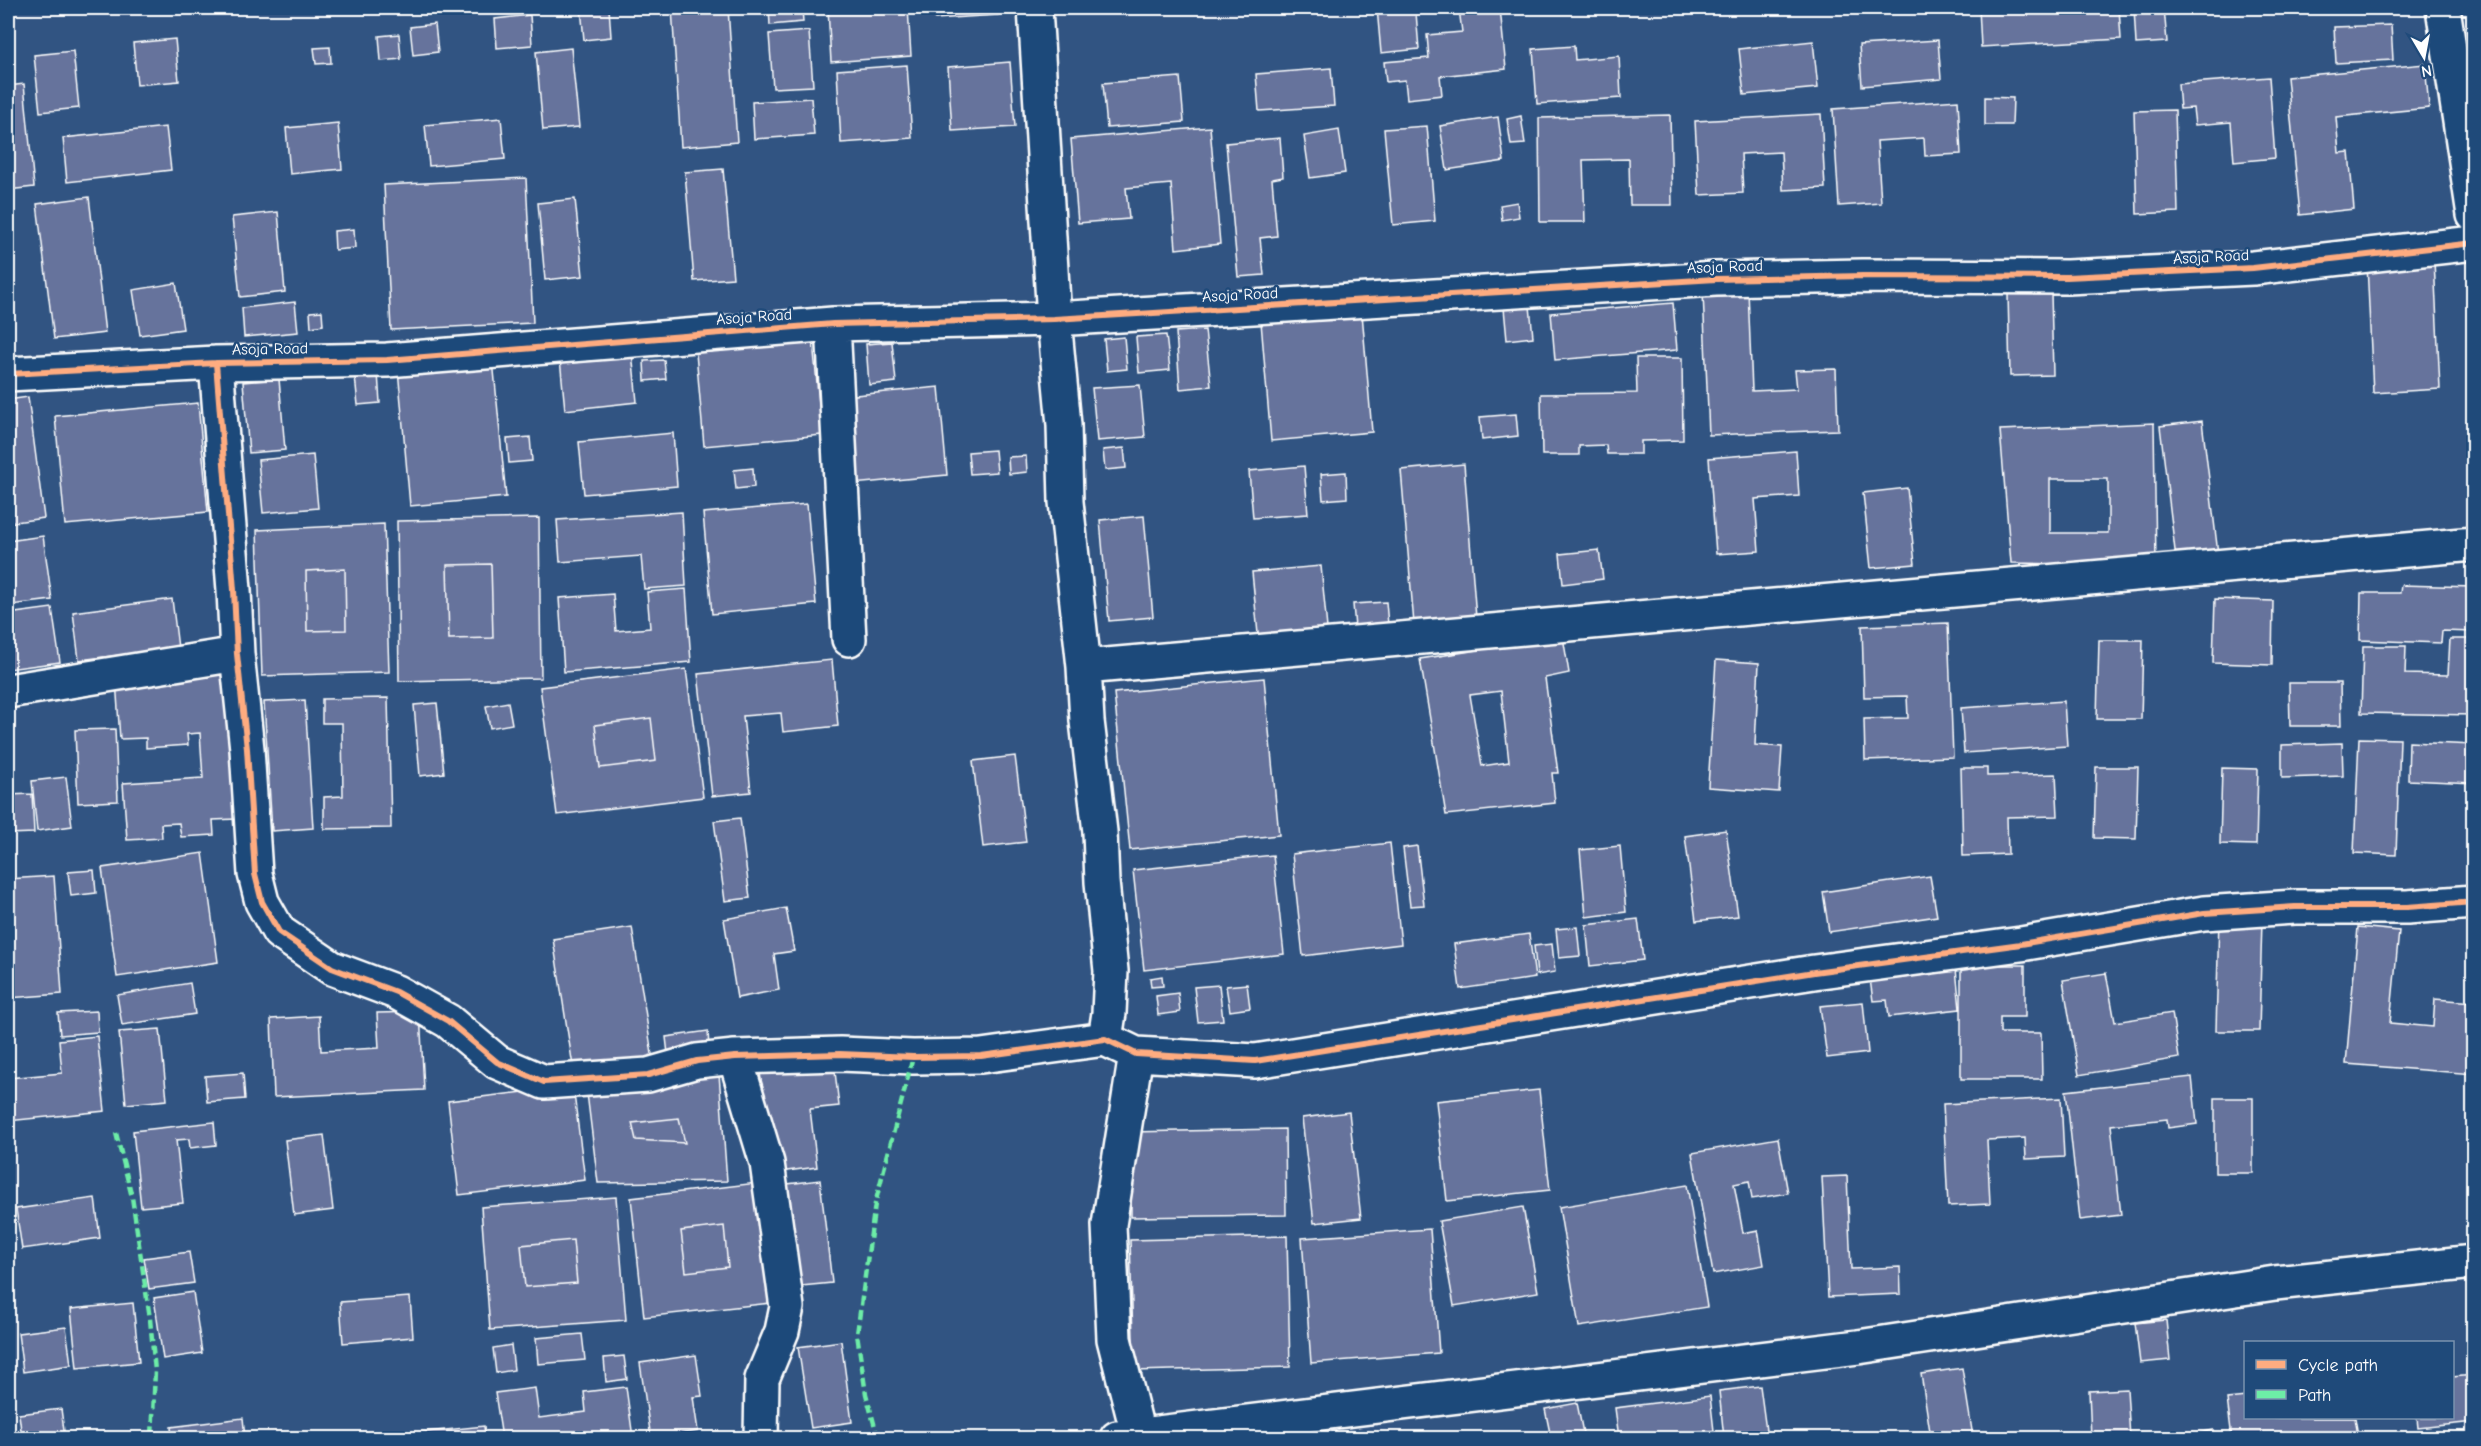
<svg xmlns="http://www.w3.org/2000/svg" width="2481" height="1446" font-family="'Comic Neue',sans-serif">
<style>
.building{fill:#66739c;stroke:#fff;stroke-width:1.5;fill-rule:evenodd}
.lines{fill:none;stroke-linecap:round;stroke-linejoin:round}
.minor-casing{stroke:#fff;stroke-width:38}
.minor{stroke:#1f4a7a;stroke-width:33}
.quiet{stroke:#6deda7;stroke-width:4.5;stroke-dasharray:9 4.5;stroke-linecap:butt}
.cycleway-casing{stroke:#1f4a7a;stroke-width:10}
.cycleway{stroke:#ffac80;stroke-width:6}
.labels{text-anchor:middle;stroke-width:5;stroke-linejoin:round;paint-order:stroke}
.street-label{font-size:16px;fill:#fff;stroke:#1f4a7a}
</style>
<rect width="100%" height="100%" fill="#315482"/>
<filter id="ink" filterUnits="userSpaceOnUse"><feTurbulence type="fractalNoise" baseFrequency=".0167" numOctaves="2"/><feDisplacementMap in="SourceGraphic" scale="12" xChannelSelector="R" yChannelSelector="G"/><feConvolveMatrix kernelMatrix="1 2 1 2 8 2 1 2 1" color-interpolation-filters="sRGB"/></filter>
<g filter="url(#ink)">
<!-- building -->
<path class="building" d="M581,8H609L611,37L584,40Z
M672,8H728L737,142L681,147Z
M769,8H802L803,22L770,25Z
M828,8H908L911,56L831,62Z
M934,8H997L998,15L935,19Z
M1377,8H1500L1506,69L1440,76L1442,95L1407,99L1405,80L1386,82L1384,62L1429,58L1427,35L1462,32L1459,9L1416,13L1419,49L1381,53Z
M1979,8H2119L2121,39L1981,47Z
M2134,8H2164L2167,42L2136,44Z
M530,15L532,45L497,48L495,19Z
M435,24L438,52L413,55L410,27Z
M2391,25L2393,60L2336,63L2334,27Z
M809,31L813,86L773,88L769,34Z
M399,34L401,59L381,61L379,36Z
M175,39L179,81L137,85L133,43Z
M1938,40L1941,79L1862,86L1859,45Z
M1813,41L1818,88L1744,95L1739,49Z
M1574,46L1575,60L1619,56L1621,98L1537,104L1533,49Z
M330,47L331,63L316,64L314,48Z
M571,48L579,127L543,130L536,52Z
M73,51L79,108L40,112L34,55Z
M1010,62L1015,127L952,131L948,67Z
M2425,64L2429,108L2336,117L2339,153L2349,152L2354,209L2300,215L2287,77Z
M907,65L912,138L841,143L837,70Z
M1331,68L1334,106L1259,111L1256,74Z
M1180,77L1184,122L1107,128L1103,83Z
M2269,77L2275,158L2234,162L2231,122L2195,125L2193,108L2180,109L2178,84Z
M24,84L34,187L8,190V86Z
M1985,97L2013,98L2012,125H1985Z
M811,98L814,135L754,139L752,102Z
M1958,100L1961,154L1925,156L1924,138L1877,141L1881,203L1839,206L1833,109Z
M2175,110L2178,212L2137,214L2134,111Z
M1821,114L1825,188L1783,190L1781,152L1741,154L1743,193L1699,195L1695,121Z
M1670,115L1672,205H1630L1629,159L1583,160L1585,222H1540L1539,118Z
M1521,116L1525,144L1511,145L1507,119Z
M1498,117L1504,161L1447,170L1440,126Z
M501,118L505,159L429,166L425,125Z
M338,123L342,169L290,174L286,128Z
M1427,126L1435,221L1393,225L1384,129Z
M166,127L171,170L67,182L63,138Z
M1210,127L1220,244L1176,249L1171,184L1126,188L1129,219L1078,223L1071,139Z
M1339,130L1345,173L1310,178L1304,136Z
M1280,138L1283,177L1272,179L1277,236L1260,238L1264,275L1238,277L1226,143Z
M723,169L733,278L694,281L685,172Z
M526,178L533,323L391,330L384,185Z
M89,197L105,333L54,339L37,204Z
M575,199L583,276L545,280L538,203Z
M1517,202L1519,217L1502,220L1500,205Z
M278,212L285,292L240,297L232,217Z
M354,229L355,248L335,250L334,231Z
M2434,260L2440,389L2373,393L2367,264Z
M176,283L183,329L140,335L133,290Z
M1748,290L1752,391L1797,389L1795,370L1836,369L1838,430L1709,435L1703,292Z
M2051,293L2053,375L2010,376L2008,294Z
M295,302L298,332L244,337L242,308Z
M1673,303L1677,350L1555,360L1551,313Z
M1530,306L1533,337L1507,340L1504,308Z
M322,311L323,325L311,327L310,312Z
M1362,313L1372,432L1271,441L1261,322Z
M1205,330L1211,386L1180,389L1176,332Z
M1166,335L1170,370L1139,373L1136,337Z
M1124,337L1127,369L1107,371L1104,339Z
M813,342L822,435L704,446L696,353Z
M892,342L896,382L869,385L866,344Z
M632,352L637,402L565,410L560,359Z
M1636,358H1682L1683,440L1641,441V454H1607L1606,445L1579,446V455H1542L1541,394L1637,393Z
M493,360L506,497L410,506L398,369Z
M664,360L666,379L645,381L644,361Z
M378,373L380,403L358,405L355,376Z
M279,379L285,450L249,453L243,382Z
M1140,385L1145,437L1097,441L1092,388Z
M939,387L947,475L853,484L845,396Z
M28,397L44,518L8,523V400Z
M198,403L208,512L65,525L55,416Z
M1516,414L1518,436L1482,440L1480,417Z
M2202,421L2219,562L2177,567L2160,426Z
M2154,423L2156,566L2011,563L2000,430Z
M673,433L677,486L584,494L579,442Z
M530,437L532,461L509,463L507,439Z
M1124,448L1126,468L1105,470L1103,450Z
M995,450L997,472L970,474L968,452Z
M1796,451L1799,496L1755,499L1759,551L1716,554L1709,458Z
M313,455L318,508L263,513L258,460Z
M1026,456L1027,472L1009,474L1008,457Z
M1464,464L1476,618L1414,624L1401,470Z
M1304,466L1308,514L1253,518L1249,471Z
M753,468L754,487L736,489L734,470Z
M1346,472L1347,498L1323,500L1321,474Z
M2050,479H2108V533H2050Z
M1907,488L1915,564L1871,568L1863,493Z
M807,504L816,604L712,614L703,513Z
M682,512L686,586L644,589L641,556L560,562L557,520Z
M1144,516L1153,617L1109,621L1100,520Z
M539,518L541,678L399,681L397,521ZM491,564L493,638L449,639L447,565Z
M384,524L389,672L262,676L257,530ZM345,569L346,630L307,631L306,571Z
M43,536L52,600L11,605L8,581V541Z
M1599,550L1603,579L1563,584L1560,554Z
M491,564L493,638L449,639L447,565Z
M1321,566L1327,628L1258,634L1252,572Z
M345,569L346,630L307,631L306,571Z
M2401,585L2474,587V632L2442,631L2441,643L2360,640L2361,593H2400Z
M686,589L691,662L564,672L559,598L613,594L616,631L650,628L647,592Z
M172,599L178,648L79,660L73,612Z
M2215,599L2273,601L2272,665L2213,663Z
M1386,602L1388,625L1355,628L1353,604Z
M52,608L60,662L8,669V614Z
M1948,623L1953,757L1865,760L1864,719L1908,718L1907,696L1864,697L1862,626Z
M1563,637L1569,673L1545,678L1558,773H1552L1555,803L1446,815L1420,659ZM1501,691L1509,762L1482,766L1470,695Z
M2450,639H2474V715L2361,713L2363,646H2406L2405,674L2448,675Z
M2099,640H2143L2141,719H2097Z
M832,660L838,726L783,732L781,713L743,716L751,792L712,796L698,674Z
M1716,660L1759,663L1755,745L1782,747L1779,792L1708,787Z
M686,669L703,797L557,815L540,687ZM651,718L656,761L600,768L595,725Z
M227,672L236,819L213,820L214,835L181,837L179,823L161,824L162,838L127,840L123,783L203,778L200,733L187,734L188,745L146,748V738L120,739L116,680Z
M1264,678L1279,835L1130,850L1114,693Z
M2289,683H2340L2341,726H2290Z
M388,698L391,828L324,829V797L343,796L342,723H322V699Z
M305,700L313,828L272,831L264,702Z
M2064,701L2067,746L1964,753L1961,708Z
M508,702L512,724L490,728L486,706Z
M437,703L444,773L420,776L414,705Z
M651,718L656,761L600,768L595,725Z
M115,729L118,801L78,803L75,730Z
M2359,738L2400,739L2396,855L2354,853Z
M2409,742L2474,745V783L2408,780Z
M2342,743L2343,776L2282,778V745Z
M1015,756L1026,842L983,847L973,761Z
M2096,767H2138L2136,839L2094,838Z
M1961,768H1987V776L2056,774L2058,816L2007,817L2008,854L1963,856Z
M2222,768L2258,769L2256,845L2220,844Z
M66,777L72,826L37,831L32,781Z
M32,794L34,833L8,834V795Z
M740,818L750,898L725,901L714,821Z
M1726,830L1738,916L1696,921L1685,836Z
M1390,843L1401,944L1303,956L1292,854Z
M1417,846L1424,905L1410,906L1403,848Z
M1620,846L1626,912L1586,917L1580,850Z
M203,853L218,962L117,977L102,868Z
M1273,855L1284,954L1144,970L1133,870Z
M94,870L96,893L71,896L68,872Z
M54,876L62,994L8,998V879Z
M1930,876L1937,916L1829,932L1823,892Z
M786,908L794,951L774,954L779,990L737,998L724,919Z
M2219,918L2262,919L2259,1031H2216Z
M1638,919L1643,960L1590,966L1586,925Z
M632,927L654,1067L575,1079L553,939Z
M1577,927L1580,956L1559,958L1556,929Z
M2358,927L2399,931L2390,1023L2433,1027L2435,999L2474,1002V1074L2346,1064Z
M1529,934L1535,978L1460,989L1454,944Z
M1552,944L1555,972L1537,975L1534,946Z
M1961,965H2025V1017H2000V1033H2041L2042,1079H1961Z
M1956,969L1960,1009L1889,1017L1887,1000L1873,1001L1870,979Z
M2106,973L2115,1022L2172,1013L2179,1058L2079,1075L2063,980Z
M1162,976L1163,986L1151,987L1150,978Z
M190,983L195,1014L122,1025L117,995Z
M1247,984L1250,1008L1230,1011L1226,986Z
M1219,985L1223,1020L1198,1022L1194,987Z
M1178,993L1180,1012L1158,1015L1156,996Z
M1863,1002L1868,1053L1827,1058L1820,1006Z
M97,1011L98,1032L60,1035L58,1013Z
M420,1012L424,1090L274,1097L271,1019L319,1016L321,1051L379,1048L377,1013Z
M160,1029L167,1100L126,1104L119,1032Z
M708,1031L709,1048L668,1054L666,1037Z
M97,1036L105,1111L8,1121V1078L62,1073L59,1040Z
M834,1063L839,1106L810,1109L817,1167L772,1173L760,1072Z
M243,1073L245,1099L207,1102L205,1076Z
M719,1074L727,1181L598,1183L586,1085ZM679,1118L685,1143L636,1140L632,1123Z
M2192,1077L2197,1124L2168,1128L2167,1119L2111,1125L2121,1215L2080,1220L2066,1091Z
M573,1086L585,1180L459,1195L448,1101Z
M1539,1090L1550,1190L1447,1201L1436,1101Z
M2061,1098L2064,1157L2026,1159L2025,1138L1987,1140L1990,1204L1948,1206L1943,1104Z
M2215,1098H2253V1173H2215Z
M1349,1112L1361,1218L1314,1223L1302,1118Z
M679,1118L685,1143L636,1140L632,1123Z
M214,1122L216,1145L190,1148L189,1139L176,1140L183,1203L141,1207L133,1131Z
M1285,1129L1286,1215L1131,1217V1132Z
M324,1135L333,1210L294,1215L285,1140Z
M1778,1138L1788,1193L1752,1199L1749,1181L1734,1184L1743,1233L1758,1230L1764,1265L1713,1274L1692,1153Z
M1847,1176L1851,1269L1900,1267L1901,1294L1828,1297L1822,1177Z
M820,1180L832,1283L791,1287L779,1185Z
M757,1183L771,1303L644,1317L631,1198ZM724,1226L728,1267L686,1272L681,1231Z
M1687,1185L1707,1307L1579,1327L1559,1207Z
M616,1197L626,1320L490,1330L481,1207ZM573,1240L577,1283L525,1287L521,1245Z
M95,1198L100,1238L22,1249L16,1209Z
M1523,1207L1538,1292L1454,1306L1439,1221Z
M724,1226L728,1267L686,1272L681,1231Z
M1430,1229L1439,1353L1311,1363L1302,1238Z
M1287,1236L1290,1367L1134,1371L1130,1240Z
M573,1240L577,1283L525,1287L521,1245Z
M189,1252L194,1283L149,1289L144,1258Z
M193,1292L202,1353L163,1359L154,1298Z
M410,1297L413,1337L343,1343L340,1302Z
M133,1303L139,1362L77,1368L71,1309Z
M2166,1320L2170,1360L2140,1363L2135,1323Z
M66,1327L71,1365L23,1372L18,1333Z
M582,1334L585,1360L538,1364L536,1338Z
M841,1341L852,1422L811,1428L798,1347Z
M511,1345L514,1370L496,1373L493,1348Z
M696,1355L702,1396L693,1397L698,1431L651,1438L640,1363Z
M624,1356L627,1379L606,1382L604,1358Z
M1962,1368L1973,1437L1931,1438L1921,1374Z
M2474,1375V1422L2418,1428L2417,1418H2452V1377Z
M1760,1386L1767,1438H1724L1719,1391Z
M626,1387L633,1438H502L495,1393L535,1388L539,1418L586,1412L584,1392Z
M2127,1389L2130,1438H2091L2089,1391Z
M1710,1396L1714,1431L1675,1435L1676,1438H1619L1615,1408Z
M2246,1397V1418H2355L2358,1435L2332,1438H2232L2227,1399Z
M1577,1403L1584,1438H1551L1545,1409Z
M61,1409L65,1438H22L19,1414Z
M243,1418L245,1438H172L171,1427Z
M484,1426L485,1438H378V1437Z
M2214,1430L2215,1438H2194L2193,1434Z
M2025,1434L2026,1438H1989Z
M2451,1435L2454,1438H2428Z"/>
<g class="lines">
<defs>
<path id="minor" d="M1035,8L1054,319L1064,425L1066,502L1084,667L1087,721L1100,832L1102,882L1111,971L1109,1013L1105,1039
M2443,8L2474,215
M833,324L849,639
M216,363L234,590L237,654L247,749L255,874L262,902L279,932L332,968L396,992L448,1021L497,1062L544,1082L648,1075L697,1061L735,1057L840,1054L913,1057L981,1056L1105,1039L1136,1054L1255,1061L1814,972L2021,944L2204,913L2295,907H2407L2474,902
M8,374L216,363L387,360L833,324L1054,319L1716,279L1863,276L2067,277L2253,268L2474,243
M1084,667L2474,544
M8,691L237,654
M1136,1054L1109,1225L1114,1339L1139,1438
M735,1057L767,1163L787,1307L782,1331L762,1379L761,1438
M1117,1438L1858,1347L2275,1283L2474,1262"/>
</defs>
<!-- minor casing -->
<use href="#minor" class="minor-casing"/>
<!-- minor -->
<use href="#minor" class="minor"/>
<!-- quiet -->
<path class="quiet" d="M116,1133L132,1197L150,1319L155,1371L152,1438
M878,1438L866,1394L857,1334L875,1204L913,1057"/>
<defs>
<path id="cycleway" d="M216,363L234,590L237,654L247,749L255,874L262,902L279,932L332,968L396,992L448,1021L497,1062L544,1082L648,1075L697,1061L735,1057L840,1054L913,1057L981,1056L1105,1039L1136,1054L1255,1061L1814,972L2021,944L2204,913L2295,907H2407L2474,902
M8,374L216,363L387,360L833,324L1054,319L1716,279L1863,276L2067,277L2253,268L2474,243"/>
</defs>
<!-- cycleway casing -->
<use href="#cycleway" class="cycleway-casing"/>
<!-- cycleway -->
<use href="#cycleway" class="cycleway"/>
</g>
</g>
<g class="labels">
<!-- street labels -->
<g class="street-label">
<text transform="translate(2211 256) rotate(-3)" y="6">Asoja Road</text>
<text transform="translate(1725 266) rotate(-2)" y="6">Asoja Road</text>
<text transform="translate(1240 294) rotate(-3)" y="6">Asoja Road</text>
<text transform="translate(754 316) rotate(-4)" y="6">Asoja Road</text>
<text transform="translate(270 348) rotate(-1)" y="6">Asoja Road</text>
</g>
</g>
<!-- margin -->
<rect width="2481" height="1446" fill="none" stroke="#1f4a7a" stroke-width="30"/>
<rect x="15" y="15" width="2451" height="1416" fill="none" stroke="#fff" stroke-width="2" filter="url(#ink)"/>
<!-- legend -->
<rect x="2244" y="1341" width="210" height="78" fill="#1f4a7a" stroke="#7992af" stroke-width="1.5"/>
<rect x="2256" y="1360" width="30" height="9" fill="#ffac80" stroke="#7992af" stroke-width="1.5"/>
<text x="2298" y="1371" font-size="18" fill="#ffffff">Cycle path</text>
<rect x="2256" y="1390" width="30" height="9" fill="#6deda7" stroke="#7992af" stroke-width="1.5"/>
<text x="2298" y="1401" font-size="18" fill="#ffffff">Path</text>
<!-- north arrow -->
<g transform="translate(2424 57) rotate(170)" stroke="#1f4a7a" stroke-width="4.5" paint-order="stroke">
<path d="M0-4.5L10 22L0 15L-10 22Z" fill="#ffffff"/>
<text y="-9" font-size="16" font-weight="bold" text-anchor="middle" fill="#ffffff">N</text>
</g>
</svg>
